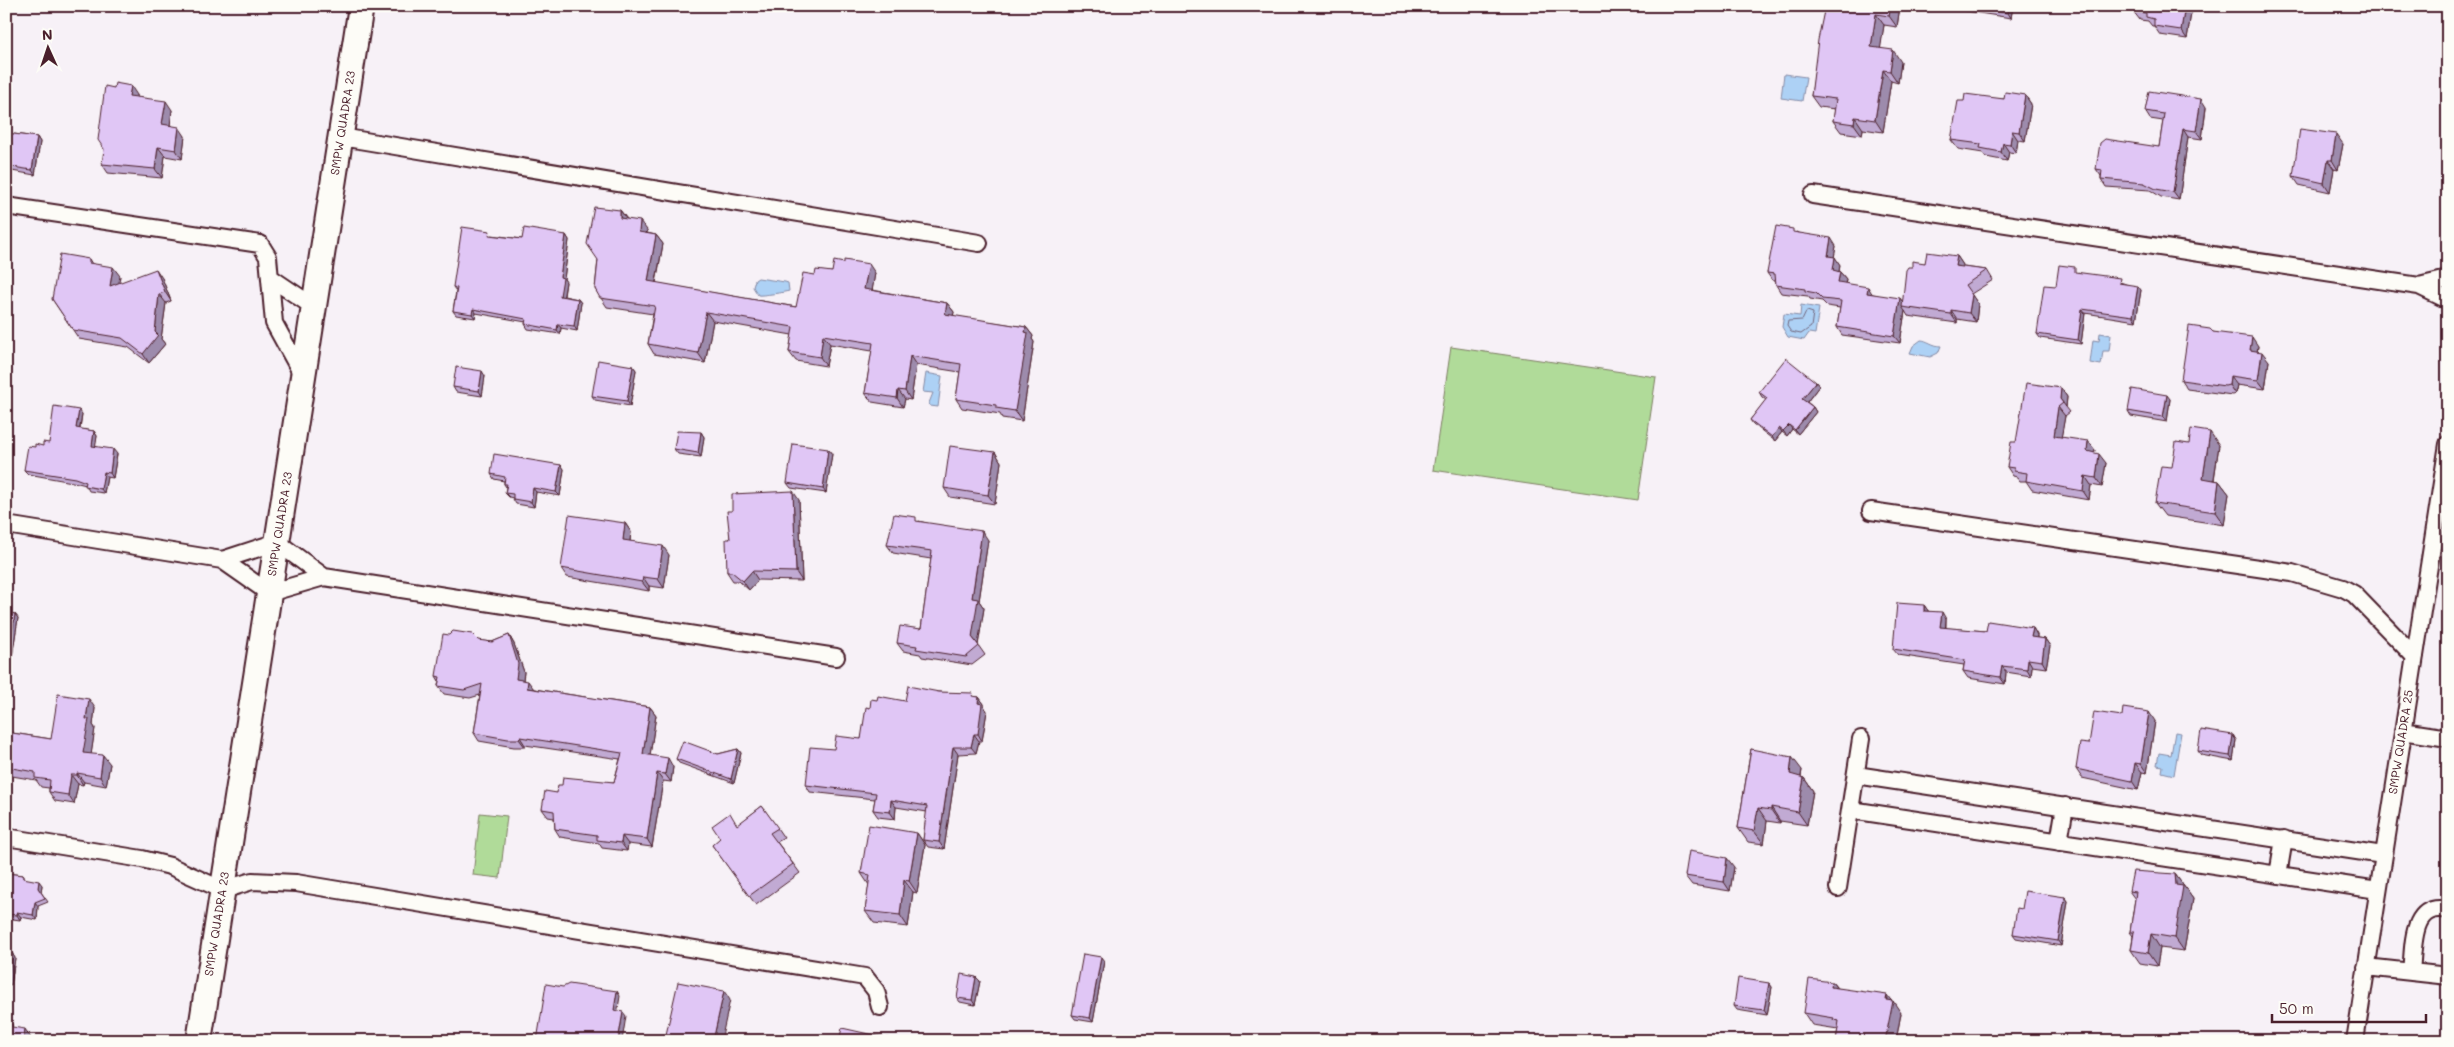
<svg xmlns="http://www.w3.org/2000/svg" width="2454" height="1047" font-family="Mali,sans-serif">
<style>
.green{fill:#b0db99;stroke:#7d7d62}
.water{fill:#add1f5;stroke:#858aa4}
.lines{fill:none;stroke-linecap:round;stroke-linejoin:round}
.shore{stroke:#72667c;stroke-width:1}
.street-casing{stroke:#4a1f2b;stroke-width:20}
.secondary-casing{stroke:#4a1f2b;stroke-width:28}
.street{stroke:#fdfcf7;stroke-width:16}
.secondary{stroke:#fdfcf7;stroke-width:24}
.wall{fill:#c1aad3;stroke:#4a1f2b}
.shaded-wall{fill:#9d8bac;stroke:#4a1f2b}
.building{fill:#e0c6f5;stroke:#4a1f2b}
.labels{text-anchor:middle;stroke-width:4;stroke-linejoin:round;paint-order:stroke}
.street-label{font-size:12px;fill:#4a1f2b;stroke:#fdfcf7}
</style>
<rect width="100%" height="100%" fill="#f7f1f7"/>
<filter id="ink" filterUnits="userSpaceOnUse"><feTurbulence type="fractalNoise" baseFrequency=".02" numOctaves="2"/><feDisplacementMap in="SourceGraphic" scale="10" xChannelSelector="R" yChannelSelector="G"/><feConvolveMatrix kernelMatrix="1 2 1 2 8 2 1 2 1" color-interpolation-filters="sRGB"/></filter>
<g filter="url(#ink)">
<!-- green -->
<path class="green" d="M1451,347L1656,377L1638,500L1433,470Z
M480,813L507,816L500,878L473,875Z"/>
<!-- water -->
<path class="water" d="M1784,74L1806,77L1802,101L1781,98Z
M758,278L785,282L788,283L789,291C786,292 761,296 758,295L753,287L755,280Z
M1801,305L1819,308L1815,334L1809,333L1804,340L1788,337L1782,327L1784,314L1800,316Z
M2100,333L2111,335L2109,351H2103L2101,365L2090,363L2093,340L2099,341Z
M1921,340C1927,340 1933,346 1941,346L1938,353L1930,357L1910,353L1913,346Z
M926,373L942,376L938,407L930,406L929,403L933,393L923,392Z
M2175,732L2181,733L2174,775L2162,772L2163,766L2157,765L2159,753L2171,755Z"/>
<g class="lines">
<!-- shore -->
<path class="shore" d="M1807,311L1813,313L1811,327L1801,334L1791,332L1787,326L1788,321L1802,320Z"/>
<defs>
<path id="street" d="M341,137L979,243
M1813,195L2419,286L2448,300
M6,206L260,244L268,257L274,323L303,376
M271,278L314,307
M2419,286L2448,279
M1871,511L2292,573L2343,588L2354,594L2415,657
M6,525L222,560L269,593L324,577L836,657
M222,560L277,542L324,577
M2403,731L2448,738
M1856,775L2383,855
M1851,810L2378,890
M6,837L142,859L170,866L223,890L252,881L296,883L865,977L876,991L880,1007
M2059,842L2065,806
M2278,875L2284,839
M1838,888L1861,739
M2366,967L2448,976
M2411,972C2414,947 2410,902 2448,910
M2355,1041L2448,444"/>
<path id="secondary" d="M199,1041L361,6"/>
</defs>
<!-- street casing -->
<use href="#street" class="street-casing"/>
<!-- secondary casing -->
<use href="#secondary" class="secondary-casing"/>
<!-- street -->
<use href="#street" class="street"/>
<!-- secondary -->
<use href="#secondary" class="secondary"/>
</g>
<!-- wall -->
<path class="wall" d="M1825,6H1900L1897,27L1884,25L1880,48L1901,62L1898,83L1891,81L1883,132L1863,129L1862,135L1841,132L1833,121L1835,109L1819,107L1811,96Z
M1946,6H2013L2011,18L1947,8Z
M2134,6H2192L2187,39L2160,35L2154,26H2152L2148,21L2140,20L2133,11Z
M2202,6H2222L2221,9Z
M137,95V97L172,110L170,125L185,136L182,159L165,156L162,178L108,173L102,164Z
M2025,95L2031,104L2025,141L2018,140L2016,153L2009,152L2007,161L1986,157L1983,153L1958,149L1951,140L1964,101L2004,99Z
M2206,107L2202,139L2188,137L2179,200L2161,197L2150,190L2106,187L2101,179V176L2096,169L2159,147L2163,121L2150,119L2145,111Z
M6,133L37,137L40,142L35,175L6,170Z
M2343,144L2338,170L2334,169L2330,192L2299,185L2293,176Z
M620,210L627,219L647,230V233L656,235L663,244L656,283L796,307L815,275L832,272L875,273L872,290L947,303L954,312L953,316L1026,327L1033,336L1032,339L1034,342L1022,421L1002,418L1000,414L962,408L956,399L960,372L916,365L911,400L905,399L903,407L872,402L865,393L872,351L830,344L826,366L796,361L789,352L792,335L713,321L705,363L654,354L648,344L653,314L607,307L595,289L598,260Z
M1796,232L1836,246L1834,257L1840,265L1839,272H1840L1846,279L1845,283L1873,294L1903,301L1912,267L1925,263L1957,256L1963,265V267L1987,270L1993,280L1971,294L1978,304L1976,322L1957,319V323L1908,316L1905,311L1900,343L1842,335L1837,327L1840,308L1827,306L1822,301L1810,299L1808,296L1781,293L1776,285L1775,281L1772,280L1767,273Z
M492,235L522,239L566,235L569,240L564,279L566,282L564,296L578,299L581,303L577,331L561,328L560,334L528,329L525,324L526,322L476,313L475,318L456,315L453,311L456,291L453,287Z
M89,259L92,264L120,276L118,283L162,278L171,301L166,303L161,339L165,344L149,363L128,347L79,339L52,299Z
M2079,272L2078,273L2123,283L2141,290L2136,321L2085,313L2081,344L2040,338L2037,334L2056,286Z
M2213,332L2258,346L2257,352L2269,361L2265,389L2237,385L2235,394L2232,395L2187,389L2181,380Z
M633,366L636,370L630,406L595,400L592,396Z
M485,376L482,396L456,392L453,387Z
M1816,382L1819,386L1807,402L1813,407L1816,412L1798,434L1792,429L1787,436L1782,432L1775,441L1753,424L1750,420L1766,400L1762,397L1759,392Z
M2061,388L2067,397L2066,407L2070,412L2065,416L2061,437L2095,450L2094,453L2106,463L2102,487L2091,485L2089,500L2032,490L2026,481H2020L2017,477L2013,476L2007,467L2016,442Z
M2170,399L2167,422L2131,416L2128,411Z
M82,414L80,429L94,431L97,436L95,446L117,454L113,478L107,477L104,493L89,491L86,485L78,483L28,474L24,470L43,446L49,443Z
M701,432L704,437L701,457L678,454L674,449Z
M2189,444L2219,445L2214,480L2219,481L2229,494L2224,525L2165,516L2155,503Z
M828,449L832,454L826,493L791,488L787,483Z
M995,452L1001,462L995,504L950,497L944,488Z
M561,465L564,469L560,496L536,492L534,507L516,504L513,499V498L509,497L505,493L506,487L504,484V481L494,479L491,474Z
M799,500L802,581L758,580L749,590L739,581H733L727,572L732,511Z
M919,521L988,540L979,601L984,608L978,645L985,655L972,665L922,657L920,654L903,651L897,643L921,629L931,559L893,553L887,545Z
M625,523L631,532L630,541L669,555L664,588L649,586V591L567,577L561,568Z
M1924,605L1928,611L1946,619V628L1986,631L2033,628L2037,635V638L2045,639L2050,646L2046,668L2032,666L2031,676L2006,672L2005,684L1968,678L1963,671L1964,665L1898,655L1893,649Z
M6,612L15,614L18,618L12,657L6,656Z
M509,635L514,644L524,672L523,680L534,689L650,707L656,715L650,755L673,767L671,782L663,781L652,847L628,844L627,851L602,848L599,843L560,837L555,829L554,818L548,817L542,809L557,793L562,785L614,782L620,759L525,745V747H514L479,741L474,733L480,695L470,698L444,694L438,686L439,681L436,676L478,640L492,642Z
M939,692L979,697L984,704V706L987,711L982,741H979L976,753L958,754L944,849L928,847L923,840L927,812L896,807L895,819L878,817L873,810L875,799L810,792L806,785L834,749L861,739L870,708L877,700L905,701Z
M95,708L93,725L95,728L91,754L110,764L106,786L84,782L83,785L78,784L74,804L55,801L49,792V788L41,787L36,780L6,775V732L51,739Z
M2155,721L2147,773L2142,772L2138,790L2082,778L2076,769L2089,744Z
M2233,735L2236,740L2233,761L2201,755L2198,751Z
M738,749L741,753L734,783L679,763L676,759L718,754Z
M1751,749L1802,770L1801,777L1804,778L1813,791L1807,825L1780,821V823L1767,821L1764,844L1748,842L1738,828Z
M762,806L784,838L777,842L800,873L756,905L712,845Z
M917,833L925,845L917,893L913,892L908,927L874,923L865,911L869,885L861,873Z
M1734,867L1730,891L1692,885L1685,876Z
M6,873L23,875L26,879L42,885L41,892L48,902L38,906L37,920L21,917L20,920L6,918Z
M2175,874L2193,899L2184,951L2160,948L2157,966L2140,963L2131,950L2133,936L2130,932L2135,899L2129,891Z
M2065,897L2068,901L2061,946L2016,938L2013,934L2022,909Z
M6,952L12,953L15,958L11,985L6,984Z
M1104,961L1093,1022L1075,1019L1072,1015Z
M976,977L980,981L975,1005L960,1002L957,998Z
M1832,982L1837,988L1891,1000L1901,1013L1896,1041H1836L1838,1029L1812,1025L1804,1013Z
M1769,983L1772,987L1767,1015L1737,1010L1734,1006Z"/>
<!-- shaded-wall -->
<path class="shaded-wall" d="M1891,6H1900L1897,27L1889,16Z
M2009,6H2013L2011,18L2008,13Z
M2185,6H2192L2187,39L2181,30Z
M1876,14L1884,25L1879,58L1871,47Z
M1893,50L1901,62L1898,83L1890,71Z
M1883,70L1891,81L1883,132L1875,120Z
M131,86L137,95L136,105L129,96Z
M2025,95L2031,104L2025,141L2019,132Z
M2201,99L2206,107L2202,139L2196,131Z
M166,101L172,110L169,133L162,124Z
M1855,117L1863,129L1862,135L1854,124Z
M179,127L185,136L182,159L176,150Z
M2183,129L2188,137L2179,200L2173,192Z
M2012,131L2018,140L2016,153L2010,144Z
M2336,134L2343,144L2338,170L2332,160Z
M37,137L40,142L35,175L32,170Z
M2003,143L2009,152L2007,161L2001,152Z
M158,147L165,156L162,178L155,169Z
M2328,160L2334,169L2330,192L2324,183Z
M620,210L627,220L620,218Z
M640,221L647,230L645,241L639,232Z
M566,235L569,240L564,279L566,282L563,300L560,296V277Z
M656,235L663,244L654,291L648,281Z
M1831,238L1836,246L1833,264L1828,256Z
M1957,256L1963,265L1962,275L1955,266Z
M1835,257L1840,265L1838,278L1833,270Z
M869,264L875,273L871,298L864,289Z
M113,267L120,276L117,295L110,286Z
M156,269L162,278L171,301L165,292Z
M1840,272L1846,279L1844,290L1838,282Z
M2138,286L2141,290L2136,321L2133,316Z
M1868,287L1873,295L1867,293Z
M159,294L166,303L161,339L165,344L149,363L143,354L155,332Z
M1972,295L1978,304L1976,322L1969,313Z
M1900,298L1905,305L1902,307L1905,311L1900,343L1894,336Z
M578,299L581,303L577,331L574,326Z
M947,303L954,312L952,324L945,314Z
M473,309L476,313L475,318L472,314Z
M2082,309L2085,313L2081,344L2078,340Z
M1951,310L1957,319V323L1951,314Z
M706,312L713,321L705,363L698,353Z
M558,324L561,328L560,334L557,330Z
M1026,327L1033,336L1032,339L1034,342L1022,421L1015,411Z
M823,335L830,344L826,366L820,357Z
M2252,337L2258,346L2256,359L2250,350Z
M2262,352L2269,361L2265,389L2258,380Z
M910,356L916,365L911,400L905,391Z
M633,366L636,370L630,406L627,401Z
M482,371L485,376L482,396L479,391Z
M2230,376L2237,385L2235,394L2229,385Z
M1816,382L1819,386L1806,403L1802,399Z
M2061,388L2067,397L2066,407L2060,399Z
M898,390L905,399L903,407L897,398Z
M2167,395L2170,399L2167,422L2163,417Z
M1813,407L1816,412L1798,434L1795,430Z
M2058,407L2065,416L2060,445L2054,436Z
M79,410L82,414L79,433L76,428Z
M1789,425L1792,429L1787,436L1783,431Z
M1779,428L1782,432L1775,441L1772,437Z
M94,431L97,436L95,450L92,446Z
M701,432L704,437L701,457L698,453Z
M2210,432L2219,445L2212,492L2203,478Z
M2088,441L2095,450L2093,460L2087,451Z
M113,449L117,454L113,478L110,473Z
M828,449L832,454L826,493L823,489Z
M995,452L1001,462L995,504L988,495Z
M2099,454L2106,463L2102,487L2096,478Z
M561,465L564,469L560,496L556,492Z
M104,472L107,477L104,493L101,489Z
M2085,476L2091,485L2089,500L2083,491Z
M2219,481L2229,494L2224,525L2215,512Z
M533,488L536,492L534,507L531,502Z
M793,491L799,500L802,581L796,572Z
M625,523L631,532L629,549L623,540Z
M982,531L988,540L979,601L984,608L978,645L972,637V598Z
M663,546L669,555L664,588L658,579Z
M752,571L758,580L749,590L743,581Z
M643,577L649,586V591L642,582Z
M1924,605L1929,612L1924,611Z
M1942,612L1946,619L1945,634L1940,627Z
M15,614L18,618L12,657L9,652Z
M2033,628L2037,635L2036,643L2031,637Z
M509,635L514,644L524,672L522,688L516,679Z
M2045,639L2050,646L2046,668L2042,661Z
M2028,659L2032,666L2031,676L2027,669Z
M2002,666L2006,672L2005,684L2000,677Z
M528,681L534,689L527,688Z
M979,697L984,704V706L987,711L982,741L978,734Z
M89,699L95,708L93,725L95,728L90,762L83,753L86,719Z
M650,707L656,715L649,762L643,754Z
M2149,712L2155,721L2147,773L2141,764Z
M974,734L979,741L976,753L971,747Z
M2233,735L2236,740L2233,761L2230,756Z
M520,737L525,745V747L519,739Z
M953,747L958,754L944,849L939,842Z
M738,749L741,753L734,783L731,779Z
M103,755L110,764L106,786L100,777Z
M1792,757L1802,770L1799,787L1790,774Z
M668,758L673,767L671,782L665,774Z
M2135,763L2142,772L2138,790L2132,781Z
M77,773L84,782L83,785L77,775Z
M657,773L663,781L652,847L647,839Z
M71,775L78,784L74,804L68,795Z
M1804,778L1813,791L1807,825L1798,812Z
M891,800L896,807L895,819L890,812Z
M1771,807L1780,821V823L1771,810Z
M1758,808L1767,821L1764,844L1754,831Z
M917,833L925,845L917,893L909,881Z
M622,836L628,844L627,851L621,843Z
M1727,858L1734,867L1730,891L1724,882Z
M2175,874L2193,899L2184,951L2175,938L2176,885Z
M904,880L913,892L908,927L900,915Z
M39,881L42,885L41,893L38,888Z
M2065,897L2068,901L2061,946L2058,941Z
M35,902L38,906L37,920L33,915Z
M17,912L21,917L20,920L17,915Z
M2151,934L2160,948L2157,966L2148,953Z
M12,953L15,958L11,985L7,981Z
M1101,957L1104,961L1093,1022L1090,1018Z
M976,977L980,981L975,1005L972,1000Z
M1832,982L1841,994L1831,987Z
M1769,983L1772,987L1767,1015L1764,1010Z
M617,991L620,996L617,1015L614,1010Z
M724,991L730,1000L721,1041H713Z
M1887,995L1893,1003V1001L1901,1013L1896,1041H1885Z
M623,1012L626,1016L622,1041H618Z
M25,1029L31,1038V1041H23Z"/>
<!-- building -->
<path class="building" d="M1825,6H1891L1889,16L1876,14L1871,47L1893,50L1890,71L1883,70L1875,120L1855,117L1854,124L1833,121L1836,99L1811,96L1818,40Z
M1963,6H2009L2008,13Z
M2134,6H2185L2181,30L2154,26V19L2146,17V13L2133,11Z
M115,83L131,86L129,96L166,101L162,124L179,127L176,150L158,147L155,169L102,164L104,149L98,140L105,86L114,88Z
M2149,91L2201,99L2196,131L2183,129L2173,192L2156,189L2144,183L2101,179L2102,170L2096,169L2100,143L2105,139L2159,147L2164,114L2145,111Z
M2005,92L2025,95L2019,132L2012,131L2010,144L2003,143L2001,152L1980,148L1981,144L1951,140L1958,101H1964L1965,94L2004,99Z
M2300,129L2336,134L2332,160H2328L2324,183L2293,176Z
M6,133L37,137L32,170L6,166Z
M594,207L620,210V218L640,221L639,232L656,235L648,281L796,307L803,273L815,275L816,270L832,272L834,261L844,263V260L869,264L864,289L947,303L945,314L1026,327L1025,332L1028,333L1015,411L996,408V405L956,399L961,364L910,356L905,391L898,390L897,398L865,393L873,343L823,335L820,357L789,352L793,327L706,312L698,353L648,344L655,306L600,298L595,289L598,260L587,244Z
M1776,226L1793,229V232L1831,238L1828,256L1835,257L1833,270L1840,272L1838,282L1868,287L1867,293L1900,298L1894,336L1837,327L1841,301L1822,299L1816,293L1805,291V289L1776,285L1775,274L1767,273Z
M462,227L490,231L489,235L522,239L524,228L566,235L560,277L563,278L560,296L578,299L574,326L558,324L557,330L525,324L526,319L473,309L472,314L453,311L457,288L453,287Z
M1927,252L1957,256L1955,266L1987,270L1965,285L1972,295L1969,313L1951,310V314L1902,307L1906,270L1908,267H1912V261L1925,263Z
M60,254L89,259V263L113,267L110,286L156,269L165,292L159,294L155,332L158,335L143,354L122,338L73,330L52,299Z
M2059,265L2075,267V272L2120,278L2119,283L2138,286L2133,316L2082,309L2078,340L2037,334L2044,285L2056,286Z
M2189,326L2210,329L2213,332L2252,337L2250,350L2262,352L2258,380L2230,376L2229,385L2225,386L2181,380Z
M1786,358L1816,382L1802,399L1813,407L1795,430L1789,425L1783,431L1779,428L1772,437L1750,420L1767,398L1759,392Z
M598,360L633,366L627,401L592,396Z
M456,367L482,371L479,391L453,387Z
M2026,383L2061,388L2060,399L2063,403L2058,407L2054,436L2088,441L2087,451L2099,454L2096,478L2085,476L2083,491L2026,481L2027,473L2014,471V468L2007,467L2011,442H2016Z
M2132,389L2167,395L2163,417L2128,411Z
M54,406L79,410L76,428L94,431L92,446L113,449L110,473L104,472L101,489L85,486L86,482L75,478L24,470L28,446L35,447V444L43,446V442L49,443Z
M2191,429L2210,432L2203,478L2219,481L2215,512L2155,503L2161,466L2172,467L2176,442L2189,444Z
M677,431L701,432L698,453L674,449Z
M793,444L828,449L823,489L787,483Z
M950,446L995,452L988,495L944,488Z
M494,454L561,465L556,492L533,488L531,502L513,499V494L505,493L507,484H504L505,477L491,474Z
M793,491L796,572L752,571L743,581L732,572H727L726,539H730L727,511H732V494Z
M894,514L916,517V521L982,531L972,598L978,599L972,637L979,646L966,657L916,649L917,646L897,643L900,626L921,629L932,551L887,545Z
M569,515L625,523L623,540L663,546L658,579L643,577L642,582L561,568Z
M1897,603L1924,605V611L1942,612L1940,627L1986,631L1988,621L2033,628L2031,637L2045,639L2042,661L2028,659L2027,669L2002,666L2000,677L1963,671L1965,660L1893,649Z
M6,612L15,614L9,652H6Z
M453,631L472,634L478,640L492,642L509,635L518,664L516,679L528,681L527,688L650,707L643,754L668,758L665,774L657,773L647,839L622,836L621,843L597,840V835L555,829L554,811L542,809L545,791L557,793L558,785H562L563,777L614,782L622,753L520,737L519,739H508L474,733L482,684L464,690L438,686L440,677L436,676L443,634L449,635Z
M908,686L939,692L973,693L972,696L979,697L978,703L982,704L978,734H974L971,747H953L939,842L923,840L927,806L891,800L890,812L873,810L876,793L806,785L810,747L834,749L836,736L861,739L866,707L870,708L871,699L877,700L878,696L905,701Z
M58,694L89,699L86,719H89L83,753L103,755L100,777L77,773V775H71L68,795L49,792L50,780L35,778V772L6,767V732L51,739Z
M2123,708L2149,712L2141,764L2135,763L2132,781L2076,769L2080,743L2089,744L2094,712L2122,716Z
M2201,730L2233,735L2230,756L2198,751Z
M683,741L718,754L738,749L731,779L676,759Z
M1751,749L1792,757L1790,774L1804,778L1798,812L1771,807V810L1758,808L1754,831L1738,828Z
M762,806L778,828L770,833L793,864L749,896L712,845L720,838L712,826L730,813L737,825Z
M869,825L917,833L909,881L904,880L900,915L865,911L870,875L861,873Z
M1689,851L1727,858L1724,882L1685,876Z
M2133,871L2175,874L2176,885L2183,886L2175,938L2151,934L2148,953L2131,950L2134,932H2130L2136,892L2129,891Z
M6,873L23,875V878L39,881L38,888L45,898L35,902L33,915L17,912V915L6,914Z
M2025,891L2065,897L2058,941L2013,934L2017,908L2022,909Z
M6,952L12,953L7,981L6,980Z
M1083,954L1101,957L1090,1018L1072,1015Z
M961,974L976,977L972,1000L957,998Z
M1738,978L1769,983L1764,1010L1734,1006Z
M1809,979L1832,982L1831,987L1887,995L1886,1000L1893,1001L1885,1041H1836L1839,1021L1833,1020L1834,1018L1804,1013Z
M678,982L724,991L713,1041H663V1039H665Z
M546,984L563,987L569,984L617,991L614,1010L623,1012L618,1041H537Z
M6,1023L12,1024V1027L25,1029L23,1041H6Z
M842,1028L900,1041H839Z"/>
</g>
<g class="labels">
<!-- street labels -->
<g class="street-label">
<text transform="translate(343 123) rotate(-81)" y="4">SMPW QUADRA 23</text>
<text transform="translate(280 524) rotate(-81)" y="4">SMPW QUADRA 23</text>
<text transform="translate(2401 742) rotate(-81)" y="4">SMPW QUADRA 25</text>
<text transform="translate(217 924) rotate(-81)" y="4">SMPW QUADRA 23</text>
</g>
</g>
<!-- margin -->
<rect width="2454" height="1047" fill="none" stroke="#fdfcf7" stroke-width="25"/>
<rect x="12" y="12" width="2429" height="1022" fill="none" stroke="#4a1f2b" stroke-width="2" filter="url(#ink)"/>
<!-- north arrow -->
<g transform="translate(48 48) rotate(357)" stroke="#fdfcf7" stroke-width="4" paint-order="stroke">
<path d="M0-4L9 19L0 12L-9 19Z" fill="#4a1f2b"/>
<text y="-8" font-size="14" font-weight="bold" text-anchor="middle" fill="#4a1f2b">N</text>
</g>
<!-- scale -->
<path d="M2272 1014v8h154v-8" fill="none" stroke="#4a1f2b" stroke-width="2.5"/>
<text x="2279" y="1014" font-size="15" fill="#4a1f2b" stroke="#fdfcf7" stroke-width="4" paint-order="stroke">50 m</text>
</svg>
